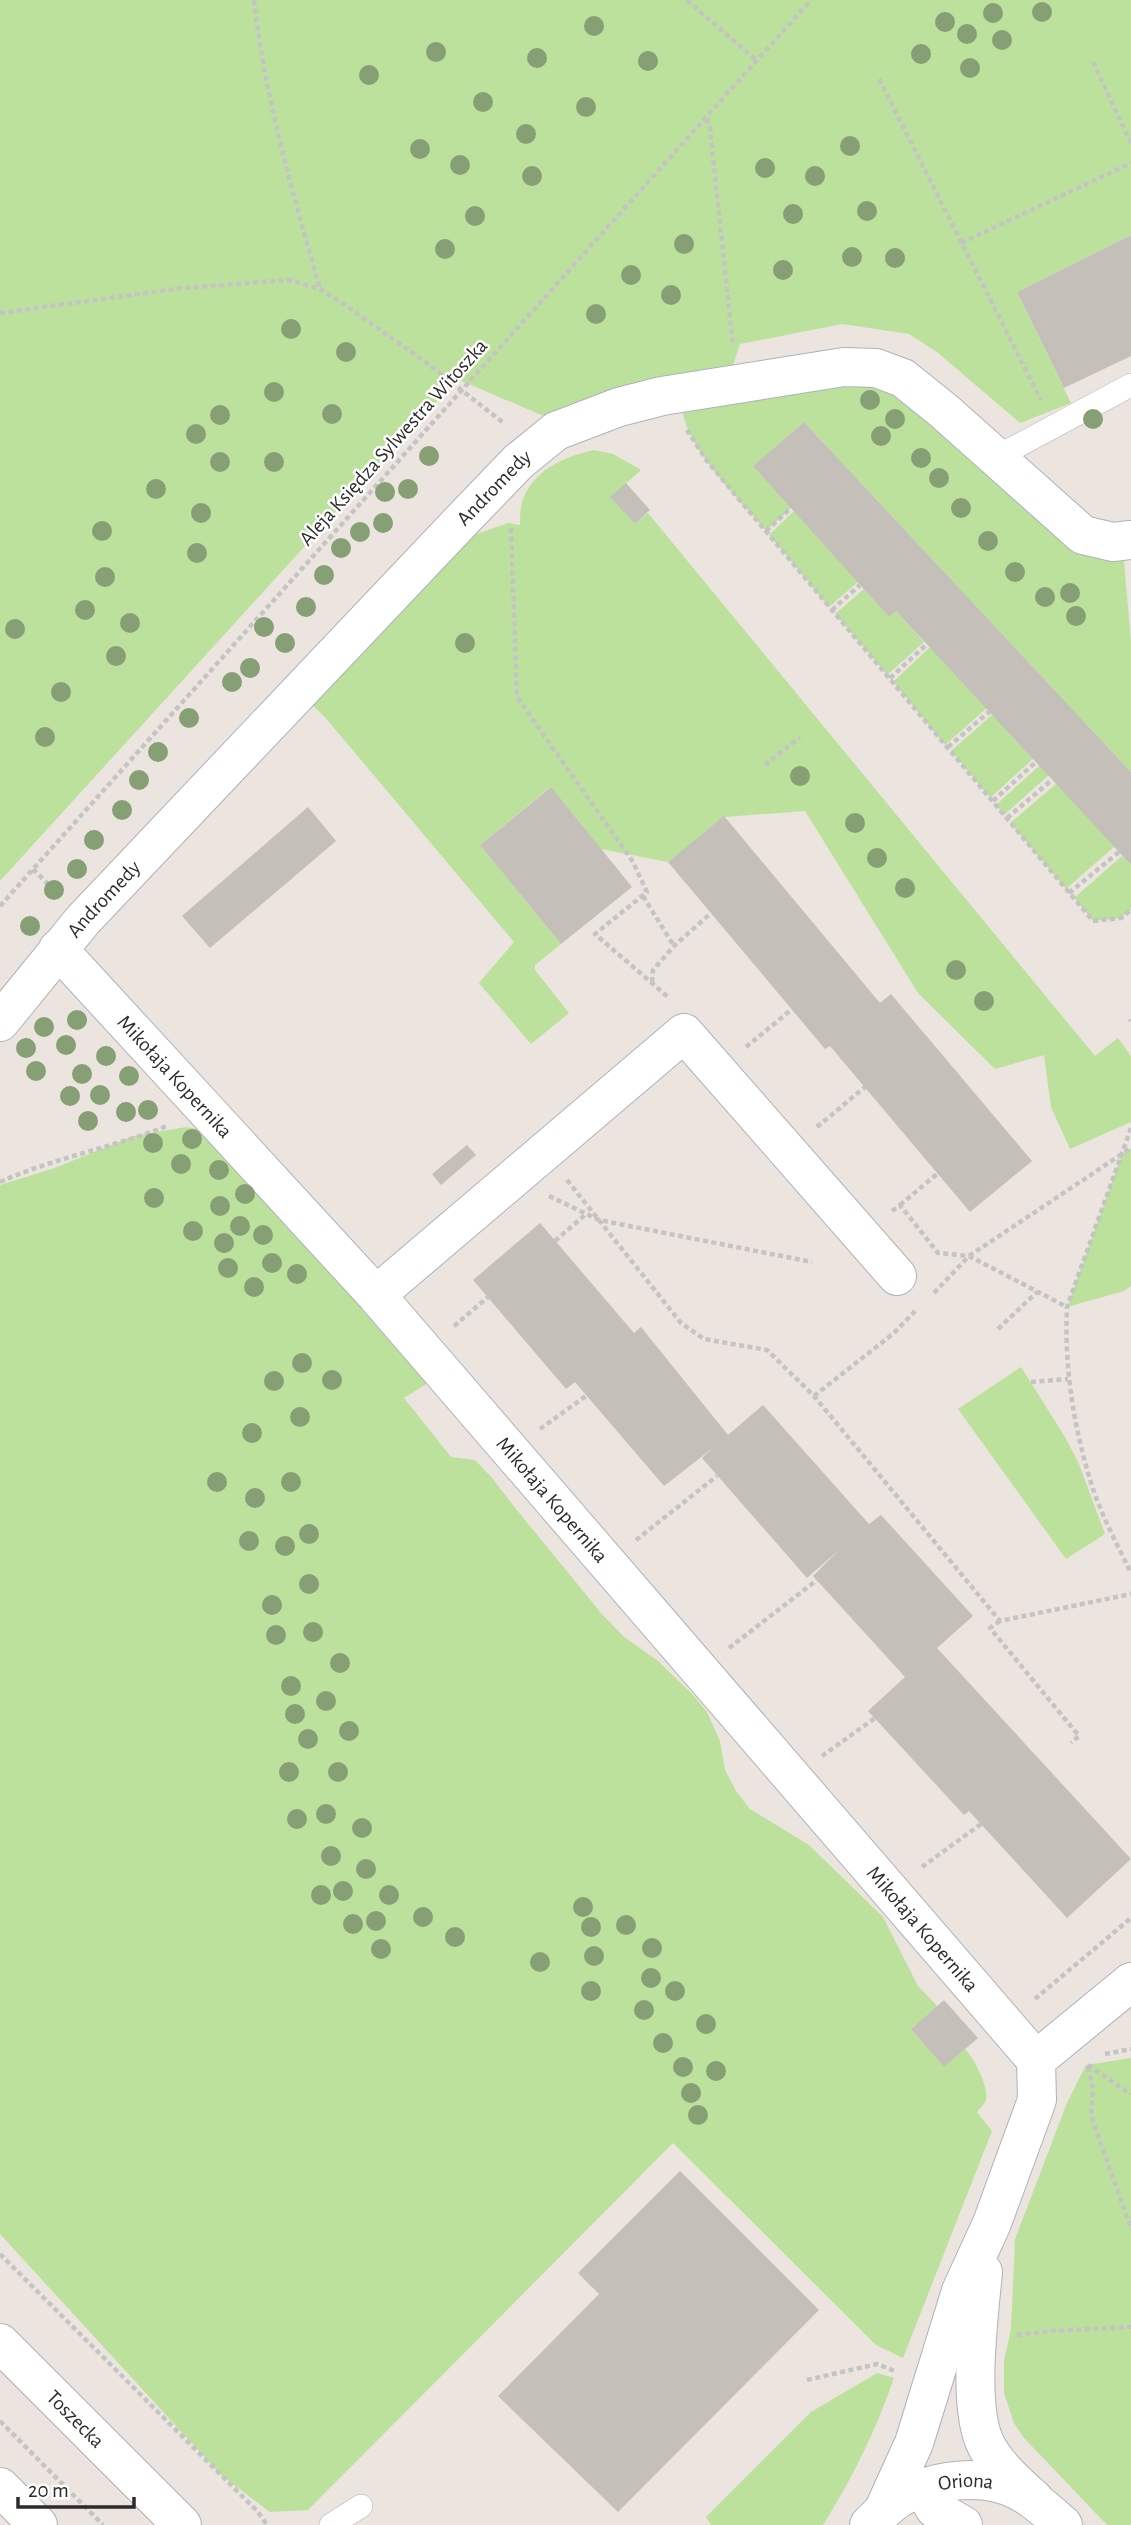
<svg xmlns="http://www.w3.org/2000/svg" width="1131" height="2525" font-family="'Alegreya Sans',sans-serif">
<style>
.green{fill:#bce19c}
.building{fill:#c5bfb9}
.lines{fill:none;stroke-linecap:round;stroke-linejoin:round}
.service-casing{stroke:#aeb2bb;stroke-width:24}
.minor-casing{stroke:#aeb2bb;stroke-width:40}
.tertiary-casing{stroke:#aeb2bb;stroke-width:40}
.secondary-casing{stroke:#aeb2bb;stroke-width:40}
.path{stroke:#c4c4c4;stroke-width:4.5;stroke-dasharray:5 3.5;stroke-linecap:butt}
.service{stroke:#fff;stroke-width:23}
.minor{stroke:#fff;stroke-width:38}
.tertiary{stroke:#fff;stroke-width:38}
.secondary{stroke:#fff;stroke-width:38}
.tree{fill:#879f74}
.labels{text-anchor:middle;stroke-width:5;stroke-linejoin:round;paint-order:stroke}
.street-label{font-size:21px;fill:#2b2b2b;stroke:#fff}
</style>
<rect width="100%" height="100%" fill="#ece4de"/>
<!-- green -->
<path class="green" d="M0,0H1131V235L1017,292L1071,403L1020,423L937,352L909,334L842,324L740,344L732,368L546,417L457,379L0,881Z
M894,384L1123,550L1131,642V772L804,422L753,466L791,508L766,531C742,502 688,450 683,413L698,409L827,385Z
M594,450L613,454L641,470L611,497L635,524L648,513L1095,1056L1118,1038L1131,1056V1122L1070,1149L1051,1107L1044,1055L995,1069L918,993L805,811L724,817L668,862L601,849L553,790L549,788L480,845L561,944L535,965V970L569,1013L531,1044L479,983L514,942L324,716L308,701L451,543L508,523L520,525C520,518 520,509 522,503C531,471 565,456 594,450Z
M794,511L858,582L829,607L769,535Z
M864,589L889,617L896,611L924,642L887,675L835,614Z
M930,647L987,708L945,745L893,682Z
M993,714L1034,758L990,798L951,751Z
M1040,765L1049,775L1004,815L996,805Z
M1057,783L1114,847L1066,889L1010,823Z
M1122,856L1131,865V910L1121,918L1093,921L1074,898Z
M186,1127L211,1131L343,1288L428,1383L404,1398L451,1457L475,1460L493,1479L512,1504L601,1613L624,1637L658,1661L694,1696L707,1712L720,1741L725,1770L736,1791L750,1809L809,1845L883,1917L918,1986L937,2006L911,2029L944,2067L965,2049C974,2059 991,2089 985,2102C983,2106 979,2109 977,2112L992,2131L903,2358L876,2345L673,2143L308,2510L270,2512L221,2475L0,2234V1185L52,1169L134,1136Z
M1131,1148V1286L1124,1291L1067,1307L1121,1156Z
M1021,1367L1065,1437L1079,1464L1105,1534L1066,1559L958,1409Z
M1131,2058V2525H1107L1024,2438L1014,2423L1004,2393V2361L1011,2329L1015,2239L1067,2103L1086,2065Z
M877,2373L894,2378C876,2430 852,2479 823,2525H711L706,2517L811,2412Z"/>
<!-- building -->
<path class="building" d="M1131,235V356L1064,388L1017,292Z
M804,422L1131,772V865L896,611L889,617L753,466Z
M626,483L650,510L635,524L610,497Z
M551,787L632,887L561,944L480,845Z
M308,807L336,841L210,948L182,916Z
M724,816L880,1003L891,994L1032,1161L970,1212L830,1046L825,1049L668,862Z
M467,1145L476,1155L441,1185L432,1174Z
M540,1223L634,1333L641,1327L728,1435L763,1405L869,1524L881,1515L973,1616L937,1648L1131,1859L1067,1918L969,1811L964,1815L868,1711L905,1677L813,1576L840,1549L807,1578L702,1458L714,1447L664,1486L575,1382L566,1389L473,1280Z
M944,2000L978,2038L944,2067L911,2029Z
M680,2171L819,2310L618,2512L498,2396L599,2294L578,2273Z"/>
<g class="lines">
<defs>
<path id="service" d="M1010,450L1131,385
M331,2525L361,2506"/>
<g id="minor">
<path id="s1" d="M58,949L376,1295L1036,2060"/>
<path id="s2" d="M0,1022L83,920L465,517L518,462L556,431L619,407L662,396L844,367L876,368L903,378L944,411L1083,535L1113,542L1131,540"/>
<path d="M376,1295L684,1033L897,1276"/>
<path d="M983,2272C979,2316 966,2409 987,2447C998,2467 1017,2484 1034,2499"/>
<path d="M0,2487L38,2525"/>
<path d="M884,2509L914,2443L961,2291L992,2223L1037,2100L1036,2060L1131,1982"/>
</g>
<g id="tertiary">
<path d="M922,2488L935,2509L963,2525"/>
<path id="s3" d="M869,2525C879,2515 889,2504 901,2497C929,2482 970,2475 1001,2484C1025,2490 1045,2509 1063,2525"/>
</g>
<g id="secondary">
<path id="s4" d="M0,2343L182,2525"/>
</g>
</defs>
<!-- service casing -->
<use href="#service" class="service-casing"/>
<!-- minor casing -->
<use href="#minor" class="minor-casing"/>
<!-- tertiary casing -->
<use href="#tertiary" class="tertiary-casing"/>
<!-- secondary casing -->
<use href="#secondary" class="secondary-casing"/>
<!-- path -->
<path class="path" d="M254,0C265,98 293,194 320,289
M687,0L757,61
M1093,62L1131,143
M879,79L1041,400
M707,118L710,129L733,346
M961,243L1131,163
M0,313L183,288L289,280L320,289L348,307L428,364L505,424
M687,430L707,461L1093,921L1121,918L1131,910
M511,528L517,697L633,862L647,892L595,934L668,997
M766,531L791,508
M832,610L860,585
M890,678L927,644
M948,747L990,711
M765,765L800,737
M993,801L1037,761
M1007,818L1053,779
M33,869L56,892
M1069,893L1119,852
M643,896L674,946
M0,906L811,0
M652,982L653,970L674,946L711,913
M1130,1019L1131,1021
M746,1047L791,1010
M817,1127L865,1087
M1131,1128L1067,1307C1064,1368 1074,1430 1093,1489C1103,1518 1118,1546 1131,1573
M567,1180L681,1323L704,1339L767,1350L814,1396L1000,1621L1131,1594
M0,1182C53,1158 112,1148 167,1126
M549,1196L599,1220L812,1262
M900,1205L937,1174
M892,1211L900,1205L938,1253L969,1256L1067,1307
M555,1241L586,1214
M934,1293L969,1256L1131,1148
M454,1326L488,1297
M998,1329L1037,1292
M1031,1382L1068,1379
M814,1396L894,1333L915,1311
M540,1429L586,1396
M636,1540L717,1476
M1000,1621L990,1628L1079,1736L1071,1743
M729,1648L817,1580
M822,1756L875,1718
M922,1867L981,1824
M1035,1999L1131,1918
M1105,2054L1131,2049
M1088,2065L1131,2094
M1088,2067L1093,2090L1091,2116L1131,2228
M0,2254L258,2512L267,2525
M1017,2335L1052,2331L1131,2327
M807,2380L877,2364L897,2372
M0,2421L103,2525"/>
<!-- service -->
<use href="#service" class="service"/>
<!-- minor -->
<use href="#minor" class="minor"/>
<!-- tertiary -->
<use href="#tertiary" class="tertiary"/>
<!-- secondary -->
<use href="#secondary" class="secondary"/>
</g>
<!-- trees -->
<g class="tree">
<circle cx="1042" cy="12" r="10"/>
<circle cx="993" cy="13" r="10"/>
<circle cx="945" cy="22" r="10"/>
<circle cx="594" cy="26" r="10"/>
<circle cx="967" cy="34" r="10"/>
<circle cx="1002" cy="40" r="10"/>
<circle cx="436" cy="52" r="10"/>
<circle cx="921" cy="54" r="10"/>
<circle cx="537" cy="58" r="10"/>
<circle cx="648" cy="61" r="10"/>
<circle cx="970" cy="68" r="10"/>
<circle cx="369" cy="75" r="10"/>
<circle cx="483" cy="102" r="10"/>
<circle cx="586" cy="107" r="10"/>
<circle cx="526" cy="134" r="10"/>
<circle cx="850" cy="146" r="10"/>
<circle cx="420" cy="149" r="10"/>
<circle cx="460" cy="165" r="10"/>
<circle cx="765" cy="168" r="10"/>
<circle cx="532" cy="176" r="10"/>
<circle cx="815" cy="176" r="10"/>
<circle cx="867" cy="211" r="10"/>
<circle cx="793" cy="214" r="10"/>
<circle cx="475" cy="216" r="10"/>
<circle cx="684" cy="244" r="10"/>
<circle cx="445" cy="249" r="10"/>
<circle cx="852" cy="257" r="10"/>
<circle cx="895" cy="258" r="10"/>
<circle cx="783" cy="270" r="10"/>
<circle cx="631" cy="275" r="10"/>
<circle cx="671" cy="295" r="10"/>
<circle cx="596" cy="314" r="10"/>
<circle cx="291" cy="329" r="10"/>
<circle cx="346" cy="352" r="10"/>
<circle cx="274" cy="392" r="10"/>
<circle cx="870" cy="400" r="10"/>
<circle cx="332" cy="414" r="10"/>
<circle cx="220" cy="415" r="10"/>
<circle cx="895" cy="419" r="10"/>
<circle cx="1093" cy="419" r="10"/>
<circle cx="196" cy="434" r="10"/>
<circle cx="881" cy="436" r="10"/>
<circle cx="429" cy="456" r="10"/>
<circle cx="921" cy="458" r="10"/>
<circle cx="220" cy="462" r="10"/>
<circle cx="274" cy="462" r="10"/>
<circle cx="939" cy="478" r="10"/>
<circle cx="156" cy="489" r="10"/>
<circle cx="408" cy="489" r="10"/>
<circle cx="385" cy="492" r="10"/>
<circle cx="961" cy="508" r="10"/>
<circle cx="201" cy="513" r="10"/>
<circle cx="383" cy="523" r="10"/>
<circle cx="102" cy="531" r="10"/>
<circle cx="360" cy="532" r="10"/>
<circle cx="988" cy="541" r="10"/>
<circle cx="341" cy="548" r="10"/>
<circle cx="197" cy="553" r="10"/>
<circle cx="1015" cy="572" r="10"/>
<circle cx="324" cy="575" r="10"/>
<circle cx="105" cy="577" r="10"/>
<circle cx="1070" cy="593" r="10"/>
<circle cx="1045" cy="597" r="10"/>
<circle cx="306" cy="607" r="10"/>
<circle cx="85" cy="610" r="10"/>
<circle cx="1076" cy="616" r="10"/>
<circle cx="130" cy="623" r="10"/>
<circle cx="264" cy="627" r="10"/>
<circle cx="15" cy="629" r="10"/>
<circle cx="285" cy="643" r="10"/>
<circle cx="465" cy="643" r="10"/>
<circle cx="116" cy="656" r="10"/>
<circle cx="250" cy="668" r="10"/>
<circle cx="232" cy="682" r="10"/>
<circle cx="61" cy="692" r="10"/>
<circle cx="189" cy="718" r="10"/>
<circle cx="45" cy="737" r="10"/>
<circle cx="158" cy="752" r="10"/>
<circle cx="800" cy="776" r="10"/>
<circle cx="139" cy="780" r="10"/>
<circle cx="122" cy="810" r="10"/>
<circle cx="855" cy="823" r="10"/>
<circle cx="94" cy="840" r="10"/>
<circle cx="877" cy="858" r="10"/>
<circle cx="77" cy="869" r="10"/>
<circle cx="905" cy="888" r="10"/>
<circle cx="54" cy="890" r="10"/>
<circle cx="30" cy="926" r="10"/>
<circle cx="956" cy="970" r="10"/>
<circle cx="984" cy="1001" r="10"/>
<circle cx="77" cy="1020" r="10"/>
<circle cx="44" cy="1027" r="10"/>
<circle cx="66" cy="1045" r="10"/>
<circle cx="26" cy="1048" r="10"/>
<circle cx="106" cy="1056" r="10"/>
<circle cx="36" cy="1071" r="10"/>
<circle cx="82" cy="1074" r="10"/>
<circle cx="129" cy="1076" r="10"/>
<circle cx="100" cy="1095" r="10"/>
<circle cx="70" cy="1096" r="10"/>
<circle cx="148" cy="1110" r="10"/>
<circle cx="126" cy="1112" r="10"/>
<circle cx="88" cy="1121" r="10"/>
<circle cx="192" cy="1139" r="10"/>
<circle cx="153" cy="1143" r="10"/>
<circle cx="181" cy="1164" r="10"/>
<circle cx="219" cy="1170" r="10"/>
<circle cx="245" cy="1194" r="10"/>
<circle cx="154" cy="1198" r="10"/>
<circle cx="220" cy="1206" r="10"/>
<circle cx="240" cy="1226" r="10"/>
<circle cx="193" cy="1231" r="10"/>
<circle cx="263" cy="1235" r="10"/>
<circle cx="224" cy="1243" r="10"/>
<circle cx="272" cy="1263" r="10"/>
<circle cx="228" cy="1268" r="10"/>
<circle cx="297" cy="1274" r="10"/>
<circle cx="254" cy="1287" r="10"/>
<circle cx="302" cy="1363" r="10"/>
<circle cx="332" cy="1380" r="10"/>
<circle cx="274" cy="1381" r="10"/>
<circle cx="300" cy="1417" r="10"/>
<circle cx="252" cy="1433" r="10"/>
<circle cx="217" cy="1482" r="10"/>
<circle cx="291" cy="1482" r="10"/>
<circle cx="255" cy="1498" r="10"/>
<circle cx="309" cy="1534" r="10"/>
<circle cx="249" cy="1541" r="10"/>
<circle cx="285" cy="1546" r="10"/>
<circle cx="309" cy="1584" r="10"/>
<circle cx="272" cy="1605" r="10"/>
<circle cx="313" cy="1632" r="10"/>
<circle cx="276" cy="1635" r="10"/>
<circle cx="340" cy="1663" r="10"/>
<circle cx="291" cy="1686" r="10"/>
<circle cx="326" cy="1701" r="10"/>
<circle cx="295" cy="1714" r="10"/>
<circle cx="349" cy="1731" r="10"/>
<circle cx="308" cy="1739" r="10"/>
<circle cx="289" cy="1772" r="10"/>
<circle cx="338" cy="1772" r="10"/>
<circle cx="326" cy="1814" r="10"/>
<circle cx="297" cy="1819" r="10"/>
<circle cx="362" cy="1828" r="10"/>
<circle cx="331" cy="1856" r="10"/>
<circle cx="366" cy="1869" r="10"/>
<circle cx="343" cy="1891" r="10"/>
<circle cx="321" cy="1895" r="10"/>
<circle cx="389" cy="1895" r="10"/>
<circle cx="583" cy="1907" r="10"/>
<circle cx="423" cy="1917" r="10"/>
<circle cx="376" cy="1921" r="10"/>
<circle cx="353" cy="1924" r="10"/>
<circle cx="626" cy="1925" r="10"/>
<circle cx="591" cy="1927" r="10"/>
<circle cx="455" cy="1937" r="10"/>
<circle cx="652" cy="1948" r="10"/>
<circle cx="381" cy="1949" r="10"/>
<circle cx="594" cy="1956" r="10"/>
<circle cx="540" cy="1962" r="10"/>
<circle cx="651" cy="1978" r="10"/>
<circle cx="591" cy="1991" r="10"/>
<circle cx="675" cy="1991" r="10"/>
<circle cx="644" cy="2010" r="10"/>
<circle cx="706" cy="2024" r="10"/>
<circle cx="663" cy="2043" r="10"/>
<circle cx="683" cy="2067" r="10"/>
<circle cx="716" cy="2071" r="10"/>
<circle cx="691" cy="2093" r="10"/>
<circle cx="698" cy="2115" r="10"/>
</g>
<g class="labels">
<!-- street labels -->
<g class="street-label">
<text transform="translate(393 442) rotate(-48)" y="7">Aleja Księdza Sylwestra Witoszka</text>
<text dy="7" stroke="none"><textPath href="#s2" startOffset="728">Andromedy</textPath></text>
<text dy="7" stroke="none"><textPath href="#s2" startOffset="161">Andromedy</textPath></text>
<text dy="7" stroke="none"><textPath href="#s1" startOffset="173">Mikołaja Kopernika</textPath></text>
<text dy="7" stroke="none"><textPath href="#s1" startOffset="740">Mikołaja Kopernika</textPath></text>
<text dy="7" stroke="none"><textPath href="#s1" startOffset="1307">Mikołaja Kopernika</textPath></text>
<text dy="7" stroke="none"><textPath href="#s4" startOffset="107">Toszecka</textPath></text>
<text dy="7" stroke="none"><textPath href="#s3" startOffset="110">Oriona</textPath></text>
</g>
</g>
<!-- scale -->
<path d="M18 2497v10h116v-10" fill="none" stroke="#2b2b2b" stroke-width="3.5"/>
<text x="28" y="2497" font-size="21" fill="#2b2b2b" stroke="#ffffff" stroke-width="5" paint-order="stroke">20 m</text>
</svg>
